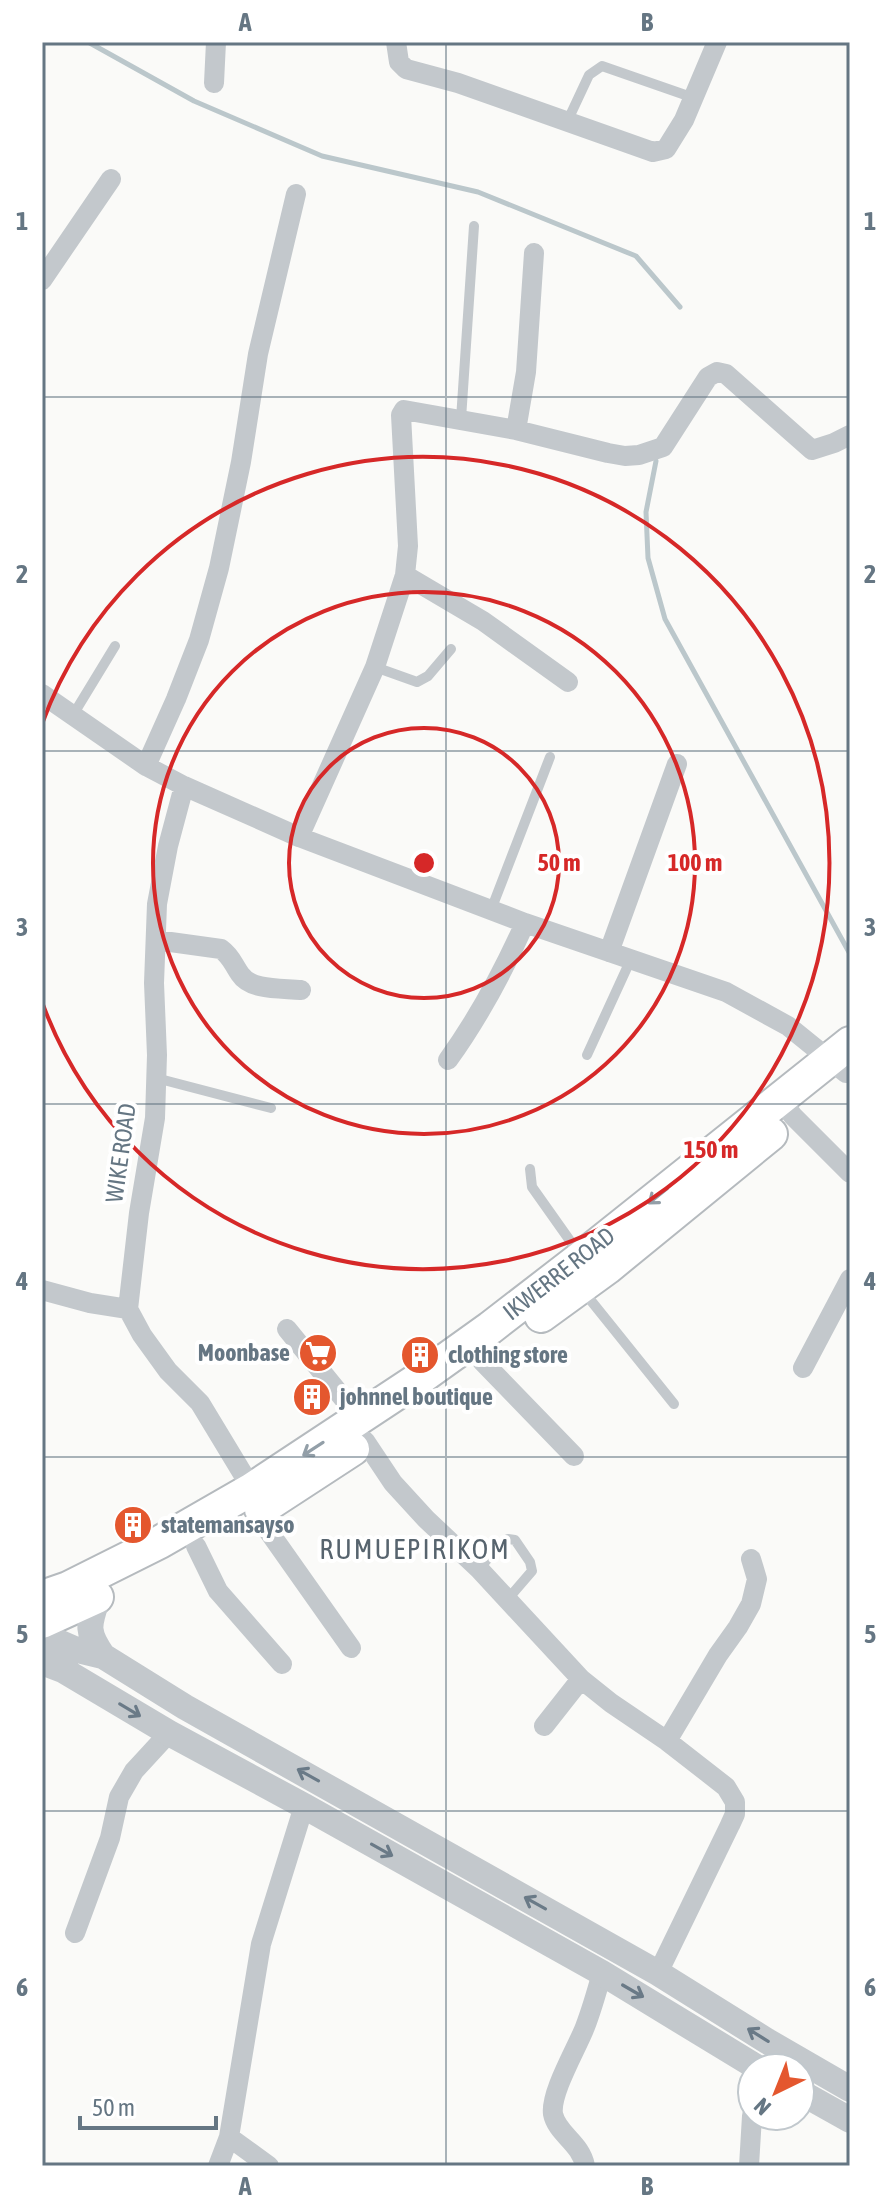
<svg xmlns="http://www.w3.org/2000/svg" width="892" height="2208" font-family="'Asap Condensed',sans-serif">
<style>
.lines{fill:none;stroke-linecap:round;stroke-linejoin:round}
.stream{stroke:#bbc7cb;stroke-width:5}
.primary-casing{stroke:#b5babe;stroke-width:36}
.service{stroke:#c3c8cc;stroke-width:10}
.minor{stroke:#c3c8cc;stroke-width:20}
.tertiary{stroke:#c3c8cc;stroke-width:26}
.primary{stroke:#fff;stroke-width:32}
.oneway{stroke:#939fa8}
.oneway2{stroke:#6a7a87}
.grid{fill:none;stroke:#657683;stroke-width:2;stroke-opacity:0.55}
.ring{fill:none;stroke:#d62828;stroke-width:4}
.labels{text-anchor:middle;stroke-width:8;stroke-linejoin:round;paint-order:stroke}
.street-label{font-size:24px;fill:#657683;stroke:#fff}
.poi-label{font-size:24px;font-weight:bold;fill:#657683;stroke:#fff;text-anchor:start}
.quarter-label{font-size:28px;letter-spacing:2px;fill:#57646e;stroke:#fff}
.centre{fill:#d62828;stroke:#fff;stroke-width:4}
.ring-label{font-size:24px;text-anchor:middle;font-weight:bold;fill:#d62828;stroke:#fff;stroke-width:8;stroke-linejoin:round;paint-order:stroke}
.neatline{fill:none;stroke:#657683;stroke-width:3}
.grid-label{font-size:26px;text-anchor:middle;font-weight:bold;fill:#657683}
</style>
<rect width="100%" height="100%" fill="#fafaf8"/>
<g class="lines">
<!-- stream -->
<path class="stream" d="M88,42L194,101L322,156L478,192L636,256L680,307
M656,461L646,512L648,558L665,619L850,954"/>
<defs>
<path id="primary" d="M541,1316L607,1268L771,1134
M261,1509L353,1449
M42,1597L68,1588L160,1542L252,1489L423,1376L490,1328L582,1257L850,1043
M42,1622L97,1597"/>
</defs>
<!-- primary casing -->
<use href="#primary" class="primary-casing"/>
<!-- service -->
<path class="service" d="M567,122L589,75L602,66L694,98
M461,419L474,226
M375,667L417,682L428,676L451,649
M73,715L115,646
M491,910L550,757
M587,1055L631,959
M156,1078L271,1108
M530,1169L532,1187L578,1252
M584,1292L674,1404
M479,1569L500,1544L508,1539L515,1540L530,1562L532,1571L507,1600"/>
<!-- minor -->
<path class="minor" d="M396,42L399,62L406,69L458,83L653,152L666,149L684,120L717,42
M214,83L216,42
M42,280L111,179
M516,430L526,372L534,253
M405,575L483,621L568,682
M42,694L146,766L184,786L299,837L525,923L726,992L788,1026L846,1073
M146,766L176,699L199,640L219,568L241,462L258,354L296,194
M184,786L168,846L157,904L154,983L157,1055L155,1118L139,1213L128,1309L142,1335L168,1371L200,1403L252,1489
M299,837L375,667L405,575L408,546L401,415L404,410L516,430L608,453L625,456L639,455L663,447L708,377L717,372L726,374L812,450L834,443L850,435
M156,940L221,949C231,956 233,964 240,974C251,991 282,988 301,990
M609,952L677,764
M448,1060C479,1017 503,972 525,923
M780,1099L793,1116L850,1173
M42,1290L90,1303L128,1309
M287,1329L360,1419
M482,1361L574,1456
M803,1368L850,1279
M365,1441L393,1483L426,1519L479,1569L581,1679L611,1703L667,1741L726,1787L735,1802V1814L730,1825L658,1973
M255,1512L351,1648
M196,1546L218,1591L282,1664
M544,1726L581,1679
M667,1741L718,1655L738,1627L751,1604L757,1579L751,1559
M75,1933L110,1838L119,1797L134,1771L169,1733
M229,2137L269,2166
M218,2166L229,2137L261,1944L304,1806
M585,2166C581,2143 557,2134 553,2114C550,2093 577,2048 585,2027C592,2009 597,1991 602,1973
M749,2166L752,2116"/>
<!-- tertiary -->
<path class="tertiary" d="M98,1597C89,1624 85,1631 103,1656
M42,1635L74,1649L103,1656L185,1707L658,1973L767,2041L850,2089
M42,1662L63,1670L169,1733L304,1806L602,1973L758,2068
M800,2092L850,2120"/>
<!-- primary -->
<use href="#primary" class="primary"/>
</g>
<!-- one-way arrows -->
<defs><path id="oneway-shaft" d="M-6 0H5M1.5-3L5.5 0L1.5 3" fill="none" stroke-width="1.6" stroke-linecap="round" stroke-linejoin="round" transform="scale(2)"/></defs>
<g class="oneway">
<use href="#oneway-shaft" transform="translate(658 1196) rotate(141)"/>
<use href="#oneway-shaft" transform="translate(313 1449) rotate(147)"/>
</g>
<g class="oneway2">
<use href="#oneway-shaft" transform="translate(130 1710) rotate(31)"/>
<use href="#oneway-shaft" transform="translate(308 1775) rotate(-151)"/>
<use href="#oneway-shaft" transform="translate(382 1850) rotate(29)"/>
<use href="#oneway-shaft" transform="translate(535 1903) rotate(-151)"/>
<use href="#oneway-shaft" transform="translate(633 1991) rotate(30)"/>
<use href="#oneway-shaft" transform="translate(758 2035) rotate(-148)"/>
</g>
<!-- grid -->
<path class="grid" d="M446,42V2166M42,397H850M42,751H850M42,1104H850M42,1457H850M42,1811H850"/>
<!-- distance rings -->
<g class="ring">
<circle cx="424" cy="863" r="135"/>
<circle cx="424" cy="863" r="271"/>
<path d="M42 724A406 406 0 1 1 42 1002"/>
</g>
<!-- icons -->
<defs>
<symbol id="supermarket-disc" viewBox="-11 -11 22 22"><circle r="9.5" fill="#e4572e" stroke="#fff"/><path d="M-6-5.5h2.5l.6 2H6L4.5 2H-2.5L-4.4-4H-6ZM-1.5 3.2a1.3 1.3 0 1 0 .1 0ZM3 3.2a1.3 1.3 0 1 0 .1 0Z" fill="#fff"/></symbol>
<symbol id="building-disc" viewBox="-11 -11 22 22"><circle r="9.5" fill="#e4572e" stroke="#fff"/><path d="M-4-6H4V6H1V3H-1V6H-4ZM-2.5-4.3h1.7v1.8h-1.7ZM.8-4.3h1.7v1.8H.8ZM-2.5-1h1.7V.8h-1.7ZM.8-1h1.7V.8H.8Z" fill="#fff"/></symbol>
</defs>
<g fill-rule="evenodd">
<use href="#supermarket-disc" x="296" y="1331" width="44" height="44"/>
<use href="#building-disc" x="398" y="1333" width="44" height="44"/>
<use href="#building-disc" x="290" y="1375" width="44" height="44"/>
<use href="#building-disc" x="111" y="1503" width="44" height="44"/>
</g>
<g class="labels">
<!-- street labels -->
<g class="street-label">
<text transform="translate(121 1153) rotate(-82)" y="8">WIKE ROAD</text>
<text transform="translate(559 1274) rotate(-38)" y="8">IKWERRE ROAD</text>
</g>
<!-- poi labels -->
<g class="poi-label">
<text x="290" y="1361" text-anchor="end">Moonbase</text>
<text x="448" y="1363">clothing store</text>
<text x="340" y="1405">johnnel boutique</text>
<text x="161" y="1533">statemansayso</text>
</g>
<!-- quarter labels -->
<g class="quarter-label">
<text x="415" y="1559">RUMUEPIRIKOM</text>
</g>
</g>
<circle cx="424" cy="863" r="12" class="centre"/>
<g class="ring-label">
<text x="559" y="871">50 m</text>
<text x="695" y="871">100 m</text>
<text x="711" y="1158">150 m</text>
</g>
<!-- border -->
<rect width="892" height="2208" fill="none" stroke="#ffffff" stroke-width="88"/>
<!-- north arrow -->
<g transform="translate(776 2092) rotate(223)"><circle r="38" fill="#ffffff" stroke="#c1c8cd" stroke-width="2"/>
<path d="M0-6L14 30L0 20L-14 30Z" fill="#e4572e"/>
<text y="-12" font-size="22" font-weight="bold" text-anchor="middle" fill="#657683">N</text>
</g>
<!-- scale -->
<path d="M80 2116v12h136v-12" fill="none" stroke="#657683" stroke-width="4"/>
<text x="92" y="2116" font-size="24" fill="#657683" stroke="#ffffff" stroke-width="6" paint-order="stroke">50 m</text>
<rect x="44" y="44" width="804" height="2120" class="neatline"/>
<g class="grid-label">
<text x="245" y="31">A</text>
<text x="647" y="31">B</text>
<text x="22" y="230">1</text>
<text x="870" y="230">1</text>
<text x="22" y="583">2</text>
<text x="870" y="583">2</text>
<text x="22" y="936">3</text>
<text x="870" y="936">3</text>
<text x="22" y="1290">4</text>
<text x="870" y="1290">4</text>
<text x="22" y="1643">5</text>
<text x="870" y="1643">5</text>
<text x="22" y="1996">6</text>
<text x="870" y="1996">6</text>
<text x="245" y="2195">A</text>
<text x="647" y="2195">B</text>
</g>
</svg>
